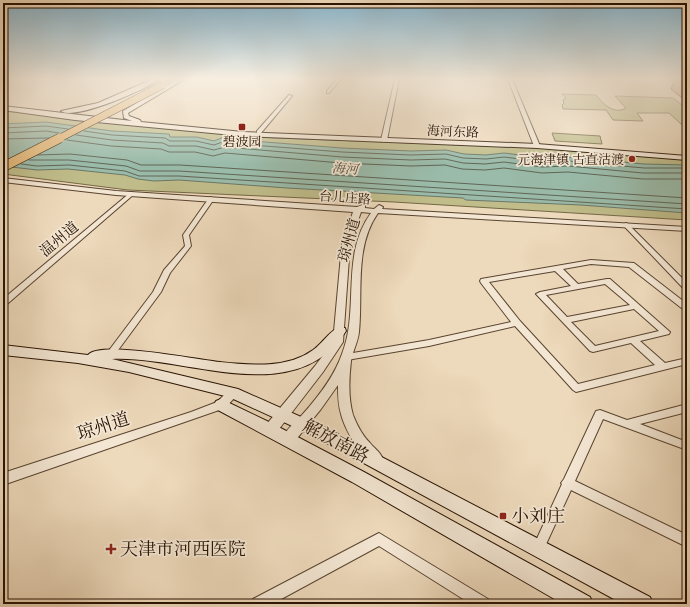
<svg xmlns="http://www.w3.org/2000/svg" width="690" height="607" font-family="'IM FELL DW Pica','Noto Serif SC',serif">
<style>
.green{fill:#c0bd8b;stroke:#746846}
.water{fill:#9abbaa;stroke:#6c7767}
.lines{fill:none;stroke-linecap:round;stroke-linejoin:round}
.shore{stroke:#616656;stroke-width:1}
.minor-casing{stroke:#594430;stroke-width:2}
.tertiary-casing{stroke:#594430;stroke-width:2}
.secondary-casing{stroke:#281202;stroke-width:2}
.primary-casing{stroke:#281202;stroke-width:1}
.minor{fill:#f3e6d3;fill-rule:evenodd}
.tertiary{fill:#f3e6d3;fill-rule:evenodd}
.secondary{fill:#f3e6d3;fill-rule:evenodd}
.primary{fill:#e6bc7e;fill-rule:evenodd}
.primary-bridge-far1-casing{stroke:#281202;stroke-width:8;stroke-linecap:butt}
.primary-bridge-casing{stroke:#281202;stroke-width:10;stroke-linecap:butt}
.primary-bridge-far1{stroke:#e6bc7e;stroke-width:7}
.primary-bridge{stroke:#e6bc7e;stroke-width:9}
.wall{fill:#c18a74;stroke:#281202}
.building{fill:#e0a087;stroke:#281202}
.poi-dot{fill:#8f2418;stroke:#f3e6d3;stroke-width:1.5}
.labels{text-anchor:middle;stroke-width:3.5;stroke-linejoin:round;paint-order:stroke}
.far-street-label{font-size:13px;fill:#281202;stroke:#f3e6d3}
.far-poi-label{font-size:13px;fill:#281202;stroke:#f3e6d3}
.far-water-label{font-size:13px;font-style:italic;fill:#504d3d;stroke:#f3e6d3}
.street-label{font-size:15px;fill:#281202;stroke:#f3e6d3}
.near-street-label{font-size:18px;fill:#281202;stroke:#f3e6d3}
.near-poi-label{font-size:18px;fill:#281202;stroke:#f3e6d3;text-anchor:start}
</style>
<rect width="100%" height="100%" fill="#edd9bb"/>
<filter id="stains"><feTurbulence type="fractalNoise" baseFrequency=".005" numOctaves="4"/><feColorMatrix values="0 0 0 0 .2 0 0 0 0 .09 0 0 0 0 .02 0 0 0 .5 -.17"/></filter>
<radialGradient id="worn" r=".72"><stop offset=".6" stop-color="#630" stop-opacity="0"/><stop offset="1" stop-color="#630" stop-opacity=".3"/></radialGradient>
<!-- green -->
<path class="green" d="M562,94L596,95C603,104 614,115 626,108L615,96L673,98L687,109V125L681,124L669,113H637L643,121L613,120L606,110L563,109L562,105L564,103L563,100L566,98Z
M3,111L252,137L541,148L687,160V220L394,202L128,190L3,174Z
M552,133L600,136L602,144L555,141Z"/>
<!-- water -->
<path class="water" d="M46,122L112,131L169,134L170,137H197L214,141L224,137L239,140L342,148L411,151L446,150L464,154L486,155L504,153L543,158L568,157L644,164L687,165V213L581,205L466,200L463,198L287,188L179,180L154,181L138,179L125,175L68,169L37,170L3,166V124Z"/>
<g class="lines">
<!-- shore -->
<path class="shore" d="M3,128L46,126L68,129
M84,131L112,135L165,138L170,141H196L214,145L225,141L239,144L342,152L411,155L446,154L463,158L486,159L504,157L543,162L568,161L644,168H687
M3,133L46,131L59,133
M76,135L112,140L163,143L169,146H196L214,150L225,147L342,157L411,160L445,159L463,163L485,164L504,162L542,167L568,166L643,173H687
M3,139L49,138
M67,140L111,146L161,149L169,152H195L213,156L225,153L341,163L411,166L445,165L462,169L485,170L504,168L542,173L568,172L643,179H687
M38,155L70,154L127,160L141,165H180L687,198
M29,160H69L126,166L140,171H179L687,204
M21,164L37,166L69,165L125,171L139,176H179L687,209"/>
<defs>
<path id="minor" d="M337,79H341L329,93H327V91Z
M508,79H512L540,146L539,147L534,146Z
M289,95L292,96L261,133H257V131Z
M131,192L133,193V195L6,305H3V299Z
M211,197L214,199L189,235L191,246L170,273L161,292L113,357H107L106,355L107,353L153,292L164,270L185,246L183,235L209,198Z
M626,223L628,224L687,283V289H684L624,226L623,225Z
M591,260L634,263L687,304V311L684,310L629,267L591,264L563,269L578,284L607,279H610L670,332L669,334L640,341L665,363L687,358V364L576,392L573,390L515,326L429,346L347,360L344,359L342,357L344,355L347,354L429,340L511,322L481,283L480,281L481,279ZM555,271L571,286L540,292L536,294L590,351L593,352L631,343L655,365L578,384L520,321L489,282ZM605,284L630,305L567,317L546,295ZM634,309L659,331L595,346L571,322Z
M687,404V412L640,424L687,442V450L603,419L575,481L687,535V547L571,490L542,553L538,555L534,553L532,549L534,545L562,484L561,483L564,479L596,411L600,410L627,420Z
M379,533L488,599L490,604H471L379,546L272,604H251L253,599Z"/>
<path id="tertiary" d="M395,79H399L387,140L384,142L381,140Z
M3,178L116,191L357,207L362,205H365V208L374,209L379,205L383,207L382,209L687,227V231L378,213C354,247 363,293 359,332C358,342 352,353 351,361C349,378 348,398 353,415C357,425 362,435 370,443C374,448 379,451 382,457L380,461C363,467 344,427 341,414C338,404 338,395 338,385L321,409L294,442L289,443L284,442L282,438C287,429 295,422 302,415C318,397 334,377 342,354C360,309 340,255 371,213L361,212L350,244L343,342L323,372L276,433L271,434L266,433L265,429L266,425L315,366L333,342L342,244L353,212L116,195L3,182Z
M233,388L237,390L239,393L225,408L3,485V473L191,412L217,402L229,390Z"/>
<path id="secondary" d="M153,79H160C147,89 74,121 61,111L98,103Z
M178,79H185L128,113L129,116L140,120L141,122L243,132L537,144L687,156V160L537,148L243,136L75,120L3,110V106L132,121L124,118L123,111Z
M340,327L345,328L346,331C296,411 185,355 112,359L238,389L326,428L650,597L653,604H623L314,436L229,397L129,372L78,363L3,355V345L88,355C99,340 200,360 220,362C250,365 287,369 313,350C322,344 330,330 340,327Z
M221,399L273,424L364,472L590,597L593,604H563L352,482L216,409L214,405L216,401Z"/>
<path id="primary" d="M170,79H178L165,86L160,85Z"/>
</defs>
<!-- minor casing -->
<use href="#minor" class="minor-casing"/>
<!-- tertiary casing -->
<use href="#tertiary" class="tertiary-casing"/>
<!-- secondary casing -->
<use href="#secondary" class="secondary-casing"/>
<!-- primary casing -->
<use href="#primary" class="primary-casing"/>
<!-- minor -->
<use href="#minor" class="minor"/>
<!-- tertiary -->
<use href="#tertiary" class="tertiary"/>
<!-- secondary -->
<use href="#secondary" class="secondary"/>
<!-- primary -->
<use href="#primary" class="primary"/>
<defs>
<path id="primary-bridge-far1" d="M58,139L163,85"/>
<path id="primary-bridge" d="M3,167L60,138"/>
</defs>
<!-- primary-bridge-far1 casing -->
<use href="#primary-bridge-far1" class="primary-bridge-far1-casing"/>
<!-- primary-bridge casing -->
<use href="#primary-bridge" class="primary-bridge-casing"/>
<!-- primary-bridge-far1 -->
<use href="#primary-bridge-far1" class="primary-bridge-far1"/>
<!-- primary-bridge -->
<use href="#primary-bridge" class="primary-bridge"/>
</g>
<!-- wall -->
<path class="wall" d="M675,79H687V102L671,89Z"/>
<!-- building -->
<path class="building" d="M676,79H687V88Z"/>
<!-- sky -->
<linearGradient id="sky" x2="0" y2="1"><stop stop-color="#89b7cf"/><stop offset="0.48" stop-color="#f7eee0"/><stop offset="1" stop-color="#f7eee0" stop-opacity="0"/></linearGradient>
<rect width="690" height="164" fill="url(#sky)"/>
<!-- markers -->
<g class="poi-dot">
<rect x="238" y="123" width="8" height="8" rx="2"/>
<circle cx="632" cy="159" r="4"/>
<rect x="499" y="512" width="8" height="8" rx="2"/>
<path d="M109 543h4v4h4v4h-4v4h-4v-4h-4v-4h4z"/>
</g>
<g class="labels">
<!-- far-street labels -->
<g class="far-street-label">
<text transform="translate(453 131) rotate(2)" y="5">海河东路</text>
<text transform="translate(345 197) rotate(4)" y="5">台儿庄路</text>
</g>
<!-- far-poi labels -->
<g class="far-poi-label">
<text x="242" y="146">碧波园</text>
<text x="624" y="164" text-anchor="end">元海津镇 古直沽渡</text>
</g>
<!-- far-water labels -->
<g class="far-water-label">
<text transform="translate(345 168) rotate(4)" y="5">海河</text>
</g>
<!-- street labels -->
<g class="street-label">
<text transform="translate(59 239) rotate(-40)" y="5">温州道</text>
<text transform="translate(349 240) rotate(-74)" y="5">琼州道</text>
</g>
<!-- near-street labels -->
<g class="near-street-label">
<text transform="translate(103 426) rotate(-18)" y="6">琼州道</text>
<text transform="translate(336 441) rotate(28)" y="6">解放南路</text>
</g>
<!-- near-poi labels -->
<g class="near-poi-label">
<text x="511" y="522">小刘庄</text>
<text x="120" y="555">天津市河西医院</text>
</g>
</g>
<!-- margin -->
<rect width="690" height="607" fill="none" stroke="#edd9bb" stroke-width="16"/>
<rect x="4" y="4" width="682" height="599" fill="none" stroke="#281202" stroke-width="2"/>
<rect x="8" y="8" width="674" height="591" fill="none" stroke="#281202"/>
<rect width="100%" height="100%" filter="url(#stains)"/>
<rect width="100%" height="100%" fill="url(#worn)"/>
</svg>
